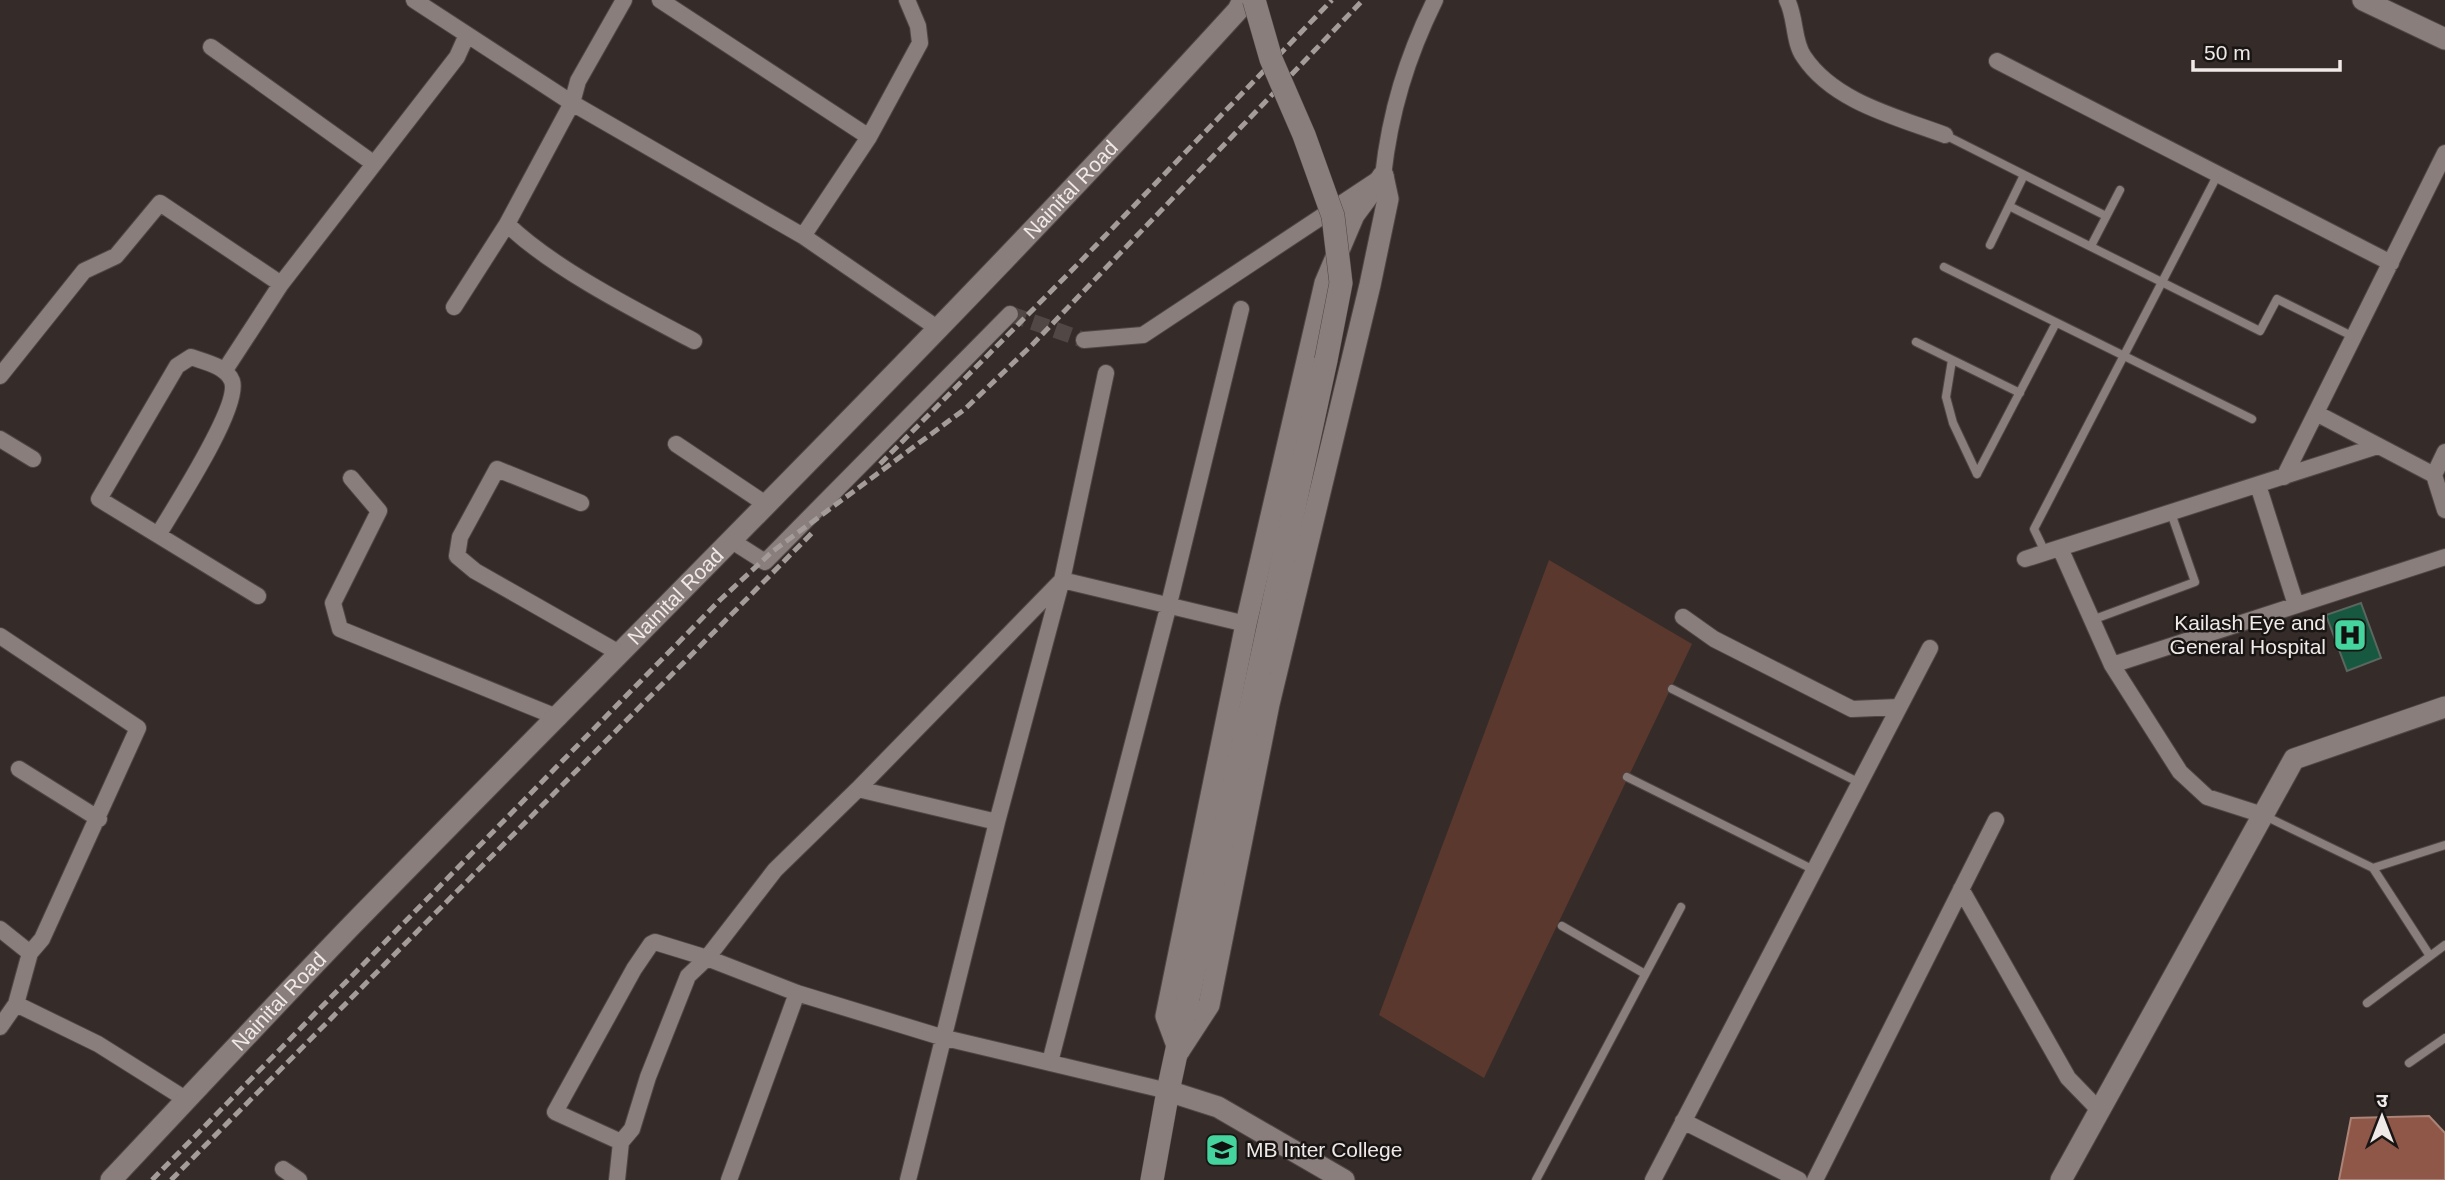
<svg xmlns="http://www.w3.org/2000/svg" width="2445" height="1180" font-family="Arial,'Noto Sans Devanagari',sans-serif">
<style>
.green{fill:#5a382e}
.water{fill:#8e5747;stroke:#ab8377;stroke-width:2}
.building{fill:#175940;stroke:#5c6661;stroke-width:2}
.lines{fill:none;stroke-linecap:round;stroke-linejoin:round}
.minor-tunnel{stroke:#514846;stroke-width:16;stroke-dasharray:16 8;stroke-linecap:butt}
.service-casing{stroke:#4f4745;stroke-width:10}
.minor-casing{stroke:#4f4745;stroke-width:18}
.tertiary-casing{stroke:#4f4745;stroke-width:23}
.secondary-casing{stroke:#4f4745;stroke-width:24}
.service{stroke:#897e7b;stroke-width:8}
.minor{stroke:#897e7b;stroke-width:16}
.tertiary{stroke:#897e7b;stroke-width:21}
.secondary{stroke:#897e7b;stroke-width:23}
.rail{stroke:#a39c99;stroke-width:5;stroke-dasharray:10 5;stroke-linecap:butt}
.secondary-bridge-casing{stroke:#4f4745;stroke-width:24;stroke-linecap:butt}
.secondary-bridge{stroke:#897e7b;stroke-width:23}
.labels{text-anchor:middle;stroke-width:5;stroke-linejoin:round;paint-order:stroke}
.street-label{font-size:21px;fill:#efe9e7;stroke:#191514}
.poi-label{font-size:21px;fill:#efe9e7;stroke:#191514;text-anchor:end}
</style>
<rect width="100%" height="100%" fill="#352c29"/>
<!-- green -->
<path class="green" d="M1549,560L1692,644L1484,1078L1379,1015Z"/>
<!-- water -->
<path class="water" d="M2429,1116L2445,1133V1180H2339L2351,1118Z"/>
<!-- building -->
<path class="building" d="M2361,603L2381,658L2347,671L2326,615Z"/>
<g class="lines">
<!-- minor-tunnel -->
<path class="minor-tunnel" d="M1010,314L1084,340"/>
<defs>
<path id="service" d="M1945,135L2106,216
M2009,206L2260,331L2277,299L2354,337
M1990,245L2024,175
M2091,246L2120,190
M1944,267L2252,419
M1916,342L2020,393
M1952,360L1946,397L1953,423L1977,474
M1977,474L2056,323
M2045,552L2034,529L2218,174
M2092,620L2195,582L2171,513
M1672,689L1860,783
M1627,777L1814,870
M2265,816L2373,868L2430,956
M2373,868L2445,845
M1562,926L1645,974
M2367,1003L2445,945
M2409,1063L2445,1038
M1536,1180L1681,907"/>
<path id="minor" d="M414,0L572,103L803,236
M660,0L869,137L803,236L940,330
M1787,0C1796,17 1793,42 1804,57C1834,102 1897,117 1945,135
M211,47L373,163
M1997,61L2391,263
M869,137L920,43L918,26L907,0
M507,224C552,268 637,311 694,341
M454,307L507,224L572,103L578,81L624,0
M1084,340L1143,335L1383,176C1390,112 1407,57 1435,0
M225,370L281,284L457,57L466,37
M1106,373L1062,580L1246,624
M0,376L84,271L116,256L160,203L281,284
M2316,413L2434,475
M0,439L33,459
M676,444L767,505
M2445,452L2434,475L2445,510
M2284,477L2445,153
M351,478L379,511L333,603L340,629L559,718
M2258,485L2296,605
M581,503L497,469L460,537L457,556L475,571L621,654
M158,535C174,508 241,406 232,381C226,366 205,362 191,357L177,366L99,499L258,596
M732,541L765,562L1010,314
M2060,548L2112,665L2180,772L2207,797L2263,815
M2025,559L2378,446
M1683,617L1714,639L1852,709L1899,707
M0,636L138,728L42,939L30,953L16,1004L0,1027
M2112,665L2445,557
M19,769L99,819
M858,789L1062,580
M997,822L1061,583
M1961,889L2068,1078L2100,1111
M0,929L30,953
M16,1004L98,1044L187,1100
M1050,1062L1168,608L1241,309
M1683,1121L1799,1180
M621,1142L555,1112L634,969L651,944L655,942L707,958L797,993L941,1037L1168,1091
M283,1169L299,1180
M617,1180L621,1142L632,1129L648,1077L688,976L707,958L775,870L858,789L997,822L908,1180
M729,1180L797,993
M1653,1180L1930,648
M1815,1180L1996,820"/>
<g id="tertiary">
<path d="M2363,0L2445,39"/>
<path d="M1179,1051L1166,1016L1246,624L1325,283L1354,215L1383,176"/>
<path d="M1179,1051L1209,1005L1269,704L1370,285L1388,199L1383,176"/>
<path d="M1168,1091L1218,1107L1344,1180"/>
<path id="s1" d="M111,1180C191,1095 271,1009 352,925C649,621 952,324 1238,10L1243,0"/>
<path d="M2061,1180L2294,759L2445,707"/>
</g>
<path id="secondary" d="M1152,1180L1168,1091L1326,360"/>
</defs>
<!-- service casing -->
<use href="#service" class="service-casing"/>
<!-- minor casing -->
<use href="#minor" class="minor-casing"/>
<!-- tertiary casing -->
<use href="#tertiary" class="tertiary-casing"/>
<!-- secondary casing -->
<use href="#secondary" class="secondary-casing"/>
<!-- service -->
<use href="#service" class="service"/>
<!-- minor -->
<use href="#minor" class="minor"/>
<!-- tertiary -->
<use href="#tertiary" class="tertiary"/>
<!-- secondary -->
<use href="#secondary" class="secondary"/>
<!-- rail -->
<path class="rail" d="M880,464L1079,263L1332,0
M152,1180L720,600L773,551L965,409L1032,345L1363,0
M171,1180L814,531"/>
<defs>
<path id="secondary-bridge" d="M1254,0L1271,59L1304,135L1333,216L1341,283L1326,360"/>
</defs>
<!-- secondary-bridge casing -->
<use href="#secondary-bridge" class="secondary-bridge-casing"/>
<!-- secondary-bridge -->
<use href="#secondary-bridge" class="secondary-bridge"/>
</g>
<!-- icons -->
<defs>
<symbol id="hospital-square" viewBox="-11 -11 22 22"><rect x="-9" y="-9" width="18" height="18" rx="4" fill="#46d49e" stroke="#191514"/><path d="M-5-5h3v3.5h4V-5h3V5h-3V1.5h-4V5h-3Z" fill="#111"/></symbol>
<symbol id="university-square" viewBox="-11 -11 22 22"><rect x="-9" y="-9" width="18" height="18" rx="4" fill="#46d49e" stroke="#191514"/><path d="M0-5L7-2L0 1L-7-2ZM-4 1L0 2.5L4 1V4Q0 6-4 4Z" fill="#111"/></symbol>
</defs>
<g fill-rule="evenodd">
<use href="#hospital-square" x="2331" y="616" width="38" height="38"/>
<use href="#university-square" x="1203" y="1131" width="38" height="38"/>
</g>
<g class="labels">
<!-- street labels -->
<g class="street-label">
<text dy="7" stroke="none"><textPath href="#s1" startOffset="1379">Nainital Road</textPath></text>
<text dy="7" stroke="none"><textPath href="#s1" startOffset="812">Nainital Road</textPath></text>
<text dy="7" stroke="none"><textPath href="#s1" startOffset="245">Nainital Road</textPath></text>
</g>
<!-- poi labels -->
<g class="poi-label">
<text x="2326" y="630">Kailash Eye and<tspan x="2326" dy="24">General Hospital</tspan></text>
<text x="1246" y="1157" text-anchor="start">MB Inter College</text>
</g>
</g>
<!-- north arrow -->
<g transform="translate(2382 1117)" stroke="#191514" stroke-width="5" paint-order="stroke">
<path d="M0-5L12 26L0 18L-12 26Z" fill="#efe9e7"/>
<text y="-10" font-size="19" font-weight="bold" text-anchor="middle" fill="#efe9e7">उ</text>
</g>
<!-- scale -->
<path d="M2193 60v10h147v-10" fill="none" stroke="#efe9e7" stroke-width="3.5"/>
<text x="2204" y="60" font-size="21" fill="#efe9e7" stroke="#191514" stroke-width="5" paint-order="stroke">50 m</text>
</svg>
